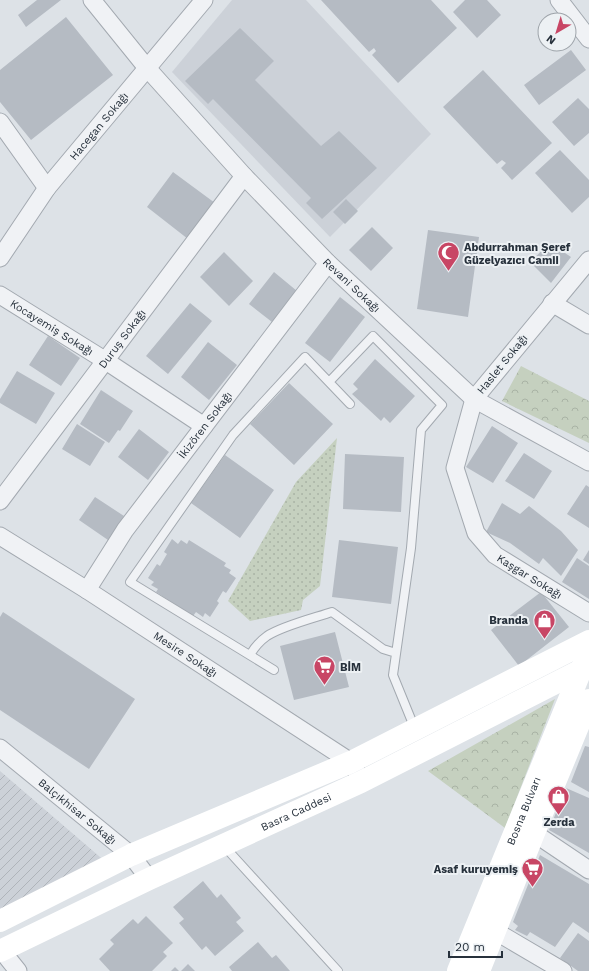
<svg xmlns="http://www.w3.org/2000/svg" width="589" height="971" font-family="'Work Sans',sans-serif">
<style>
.built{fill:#ccd1d8}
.industrial{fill:url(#industrial-furrows)}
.grass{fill:url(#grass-dots)}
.forest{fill:url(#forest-crowns)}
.building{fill:#b5bbc3}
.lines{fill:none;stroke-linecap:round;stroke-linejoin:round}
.lane-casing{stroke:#a3a9b0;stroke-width:10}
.street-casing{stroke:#a3a9b0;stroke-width:19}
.lane{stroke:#f0f2f5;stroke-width:8}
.street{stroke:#f0f2f5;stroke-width:17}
.secondary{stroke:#fff;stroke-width:22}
.labels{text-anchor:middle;stroke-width:4;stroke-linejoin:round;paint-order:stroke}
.street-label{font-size:11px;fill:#27313c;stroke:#edf1f4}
.poi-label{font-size:11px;font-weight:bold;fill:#27313c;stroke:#edf1f4;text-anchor:start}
</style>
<defs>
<pattern id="industrial-furrows" width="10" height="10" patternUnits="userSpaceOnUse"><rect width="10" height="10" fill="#ccd1d8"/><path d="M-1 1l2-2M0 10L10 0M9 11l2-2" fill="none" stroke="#afb4ba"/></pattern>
<pattern id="grass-dots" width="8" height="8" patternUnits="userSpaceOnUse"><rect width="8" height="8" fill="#c5d0bf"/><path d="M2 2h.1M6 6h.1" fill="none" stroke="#a9b3a5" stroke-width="1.8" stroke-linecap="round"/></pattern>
<pattern id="forest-crowns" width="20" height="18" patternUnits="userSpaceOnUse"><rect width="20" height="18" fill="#c5d0bf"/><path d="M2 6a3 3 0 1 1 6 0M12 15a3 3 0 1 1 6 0" fill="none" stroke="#a9b3a5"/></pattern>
</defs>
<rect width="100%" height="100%" fill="#dde2e7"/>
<!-- built -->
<path class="built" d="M232,0H306L431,134L330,237L172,72Z"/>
<!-- industrial -->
<path class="industrial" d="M0,771L107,863L0,912Z"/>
<!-- grass -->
<path class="grass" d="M337,438L320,586L303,600L301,610L250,621L228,601L296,482Z"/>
<!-- forest -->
<path class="forest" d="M521,366L589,401V443L502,401Z
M555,699L505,828L428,771Z"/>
<!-- building -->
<path class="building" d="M37,0H61L26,27L18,15Z
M321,0H431L457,28L398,83L372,55L376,51L374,48L369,52Z
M465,0H487L501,15L477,38L453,12Z
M66,17L113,75L31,140L0,102V70Z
M240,28L274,61L255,80L321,146L339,131L377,168L322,219L306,203L311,198L213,99L208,104L185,81Z
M571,50L586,70L539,105L524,85Z
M483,70L552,143L512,180L501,168L506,163L502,160L497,164L443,107Z
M578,98L589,109V133L574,146L552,122Z
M560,150L589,180V197L572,213L535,173Z
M173,172L215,203L188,239L147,207Z
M346,199L358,211L345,224L333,212Z
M372,227L393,248L371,271L349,250Z
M428,230L479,237L468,317L417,309Z
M550,243L571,257L551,283L530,262Z
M224,252L253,281L229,306L200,277Z
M274,272L297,291L272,322L249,304Z
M340,297L365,317L330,362L305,343Z
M190,303L212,321L168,374L146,356Z
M48,336L80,358L61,386L29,365Z
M208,342L237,365L209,400L181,377Z
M375,359L415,396L390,423L384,417L381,421L352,394L358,389L353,384Z
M17,371L55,393L36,424L0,403V399Z
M289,383L333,424L294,465L250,424Z
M101,390L133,411L120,431L118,430L109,443L80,424Z
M77,424L105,442L90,466L62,449Z
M492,426L518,443L493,483L466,467Z
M139,429L169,452L148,480L118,457Z
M524,453L552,471L534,499L505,481Z
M345,454L404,457L401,512L343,509Z
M225,455L274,490L240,538L191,503Z
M586,485L589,487V528L567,514Z
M95,497L124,516L108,540L79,520Z
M502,503L520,514L529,506L561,531L578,550L561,576L543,558L539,564L510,543L486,532Z
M172,539L178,544L181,540L187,544L189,540L226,563L224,566L231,570L229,573L236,578L226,593L223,591L217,601L219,603L210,617L205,613L203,617L196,612L193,616L156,592L158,589L151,585L154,582L148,578L157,564L160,566L167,554L164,552Z
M339,540L398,547L391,604L332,597Z
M589,550V564L583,560Z
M577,558L589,566V599L562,582Z
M541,592L569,627L519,666L491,630Z
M3,612L135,699L89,769L0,710V617Z
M335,632L349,687L294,700L280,646Z
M585,746L589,747V792L571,782Z
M566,788L589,798V853L549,830Z
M540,855L589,884V933L573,922L555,947L530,932L527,936L515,930L518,926L513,922Z
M203,881L217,898L221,894L241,918L236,922L244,931L215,956L206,946L202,950L179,923L184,919L173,907Z
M146,916L173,943L163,952L167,956L152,971H110L99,959L114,944L110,940L133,919L138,924Z
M578,933L589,941V971H578L560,958Z
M258,942L272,958L276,955L290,971H232L229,967Z
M188,964L195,971H181Z
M175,967L179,971H171Z"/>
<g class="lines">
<defs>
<path id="lane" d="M329,382L373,336L442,405L421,430L411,548L393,675L415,729
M250,655C254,648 260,641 267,636C282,626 314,618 332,612L383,649L396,653
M274,670L130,582L233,435L305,357L350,404
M224,846L338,971"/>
<g id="street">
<path id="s1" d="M92,0L147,68L244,176L328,263L474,399L589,462"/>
<path d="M559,0L589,39"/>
<path d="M0,122L47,188"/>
<path id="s2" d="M0,258L47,188L204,0"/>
<path id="s3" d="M589,260L474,399L455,468L476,533L495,555L589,613"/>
<path id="s4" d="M0,295L106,361L204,426"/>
<path d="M552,303L589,325"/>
<path id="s5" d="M0,501L244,176"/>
<path id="s6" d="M0,536L87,590L351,762L356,771"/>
<path id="s7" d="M87,590L125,530L328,263"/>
<path id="s8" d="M0,748L131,855L149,879"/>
<path d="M534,833L589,870"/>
<path d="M495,931L563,971"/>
<path d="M2,951L18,971"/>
</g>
</defs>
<!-- lane casing -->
<use href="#lane" class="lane-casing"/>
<!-- street casing -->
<use href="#street" class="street-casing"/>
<!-- lane -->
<use href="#lane" class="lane"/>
<!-- street -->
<use href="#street" class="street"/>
<!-- secondary -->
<g class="secondary">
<path d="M0,921L131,855L351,762L589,641"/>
<path id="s9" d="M0,951L149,879L361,782L589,666"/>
<path id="s10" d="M458,971L584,663"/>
<path d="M479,971L534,833L589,700"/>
</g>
</g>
<!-- icons -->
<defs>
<symbol id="mosque-pin" viewBox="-11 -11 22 30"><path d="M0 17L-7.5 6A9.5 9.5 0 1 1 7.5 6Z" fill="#c84665" stroke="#edf1f4"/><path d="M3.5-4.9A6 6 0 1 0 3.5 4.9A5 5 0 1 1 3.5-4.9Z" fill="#fff"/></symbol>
<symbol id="shop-pin" viewBox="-11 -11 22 30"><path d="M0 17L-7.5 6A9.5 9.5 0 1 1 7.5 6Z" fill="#c84665" stroke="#edf1f4"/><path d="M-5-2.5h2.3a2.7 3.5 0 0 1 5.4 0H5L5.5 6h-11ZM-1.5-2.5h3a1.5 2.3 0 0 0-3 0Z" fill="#fff"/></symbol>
<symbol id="supermarket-pin" viewBox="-11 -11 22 30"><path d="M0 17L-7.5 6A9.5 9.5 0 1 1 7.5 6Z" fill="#c84665" stroke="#edf1f4"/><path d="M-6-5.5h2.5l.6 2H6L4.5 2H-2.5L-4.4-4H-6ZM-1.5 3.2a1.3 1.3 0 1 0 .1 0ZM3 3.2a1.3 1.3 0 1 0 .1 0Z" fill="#fff"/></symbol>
</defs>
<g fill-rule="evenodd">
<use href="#mosque-pin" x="436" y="240" width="25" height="34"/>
<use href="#shop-pin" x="532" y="608" width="25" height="34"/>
<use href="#supermarket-pin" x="312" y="654" width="25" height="34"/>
<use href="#shop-pin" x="546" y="784" width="25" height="34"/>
<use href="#supermarket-pin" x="520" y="856" width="25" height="34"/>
</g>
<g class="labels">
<!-- street labels -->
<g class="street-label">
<text dy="4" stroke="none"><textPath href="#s2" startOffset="165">Hacegan Sokağı</textPath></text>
<text dy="4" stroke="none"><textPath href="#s1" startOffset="386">Revani Sokağı</textPath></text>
<text dy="4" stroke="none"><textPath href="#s4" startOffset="61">Kocayemiş Sokağı</textPath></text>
<text dy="4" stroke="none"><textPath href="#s5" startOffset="203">Duruş Sokağı</textPath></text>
<text transform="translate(502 364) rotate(-51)" y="4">Haslet Sokağı</text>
<text dy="4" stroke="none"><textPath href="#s7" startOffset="203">İkizören Sokağı</textPath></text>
<text dy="4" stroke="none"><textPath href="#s3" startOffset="390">Kaşgar Sokağı</textPath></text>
<text dy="4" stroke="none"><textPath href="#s6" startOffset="220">Mesire Sokağı</textPath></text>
<text dy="4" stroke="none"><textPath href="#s8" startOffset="100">Balçıkhisar Sokağı</textPath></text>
<text dy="4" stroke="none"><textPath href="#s10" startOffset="173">Bosna Bulvarı</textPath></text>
<text dy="4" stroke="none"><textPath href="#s9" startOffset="327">Basra Caddesi</textPath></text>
</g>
<!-- poi labels -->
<g class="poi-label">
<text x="464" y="251">Abdurrahman Şeref<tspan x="464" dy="13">Güzelyazıcı Camii</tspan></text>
<text x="528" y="624" text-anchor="end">Branda</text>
<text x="340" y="671">BİM</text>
<text x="559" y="826" text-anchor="middle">Zerda</text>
<text x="518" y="873" text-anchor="end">Asaf kuruyemiş</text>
</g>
</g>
<!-- north arrow -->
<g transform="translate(557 32) rotate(218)"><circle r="19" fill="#edf1f4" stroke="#9ea4aa"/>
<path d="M0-3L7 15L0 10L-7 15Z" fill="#c84665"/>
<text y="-6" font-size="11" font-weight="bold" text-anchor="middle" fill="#27313c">N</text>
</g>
<!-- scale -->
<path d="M449 951v6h53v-6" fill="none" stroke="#27313c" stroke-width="2"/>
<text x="455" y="951" font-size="12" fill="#27313c" stroke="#edf1f4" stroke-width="3" paint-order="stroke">20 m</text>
</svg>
